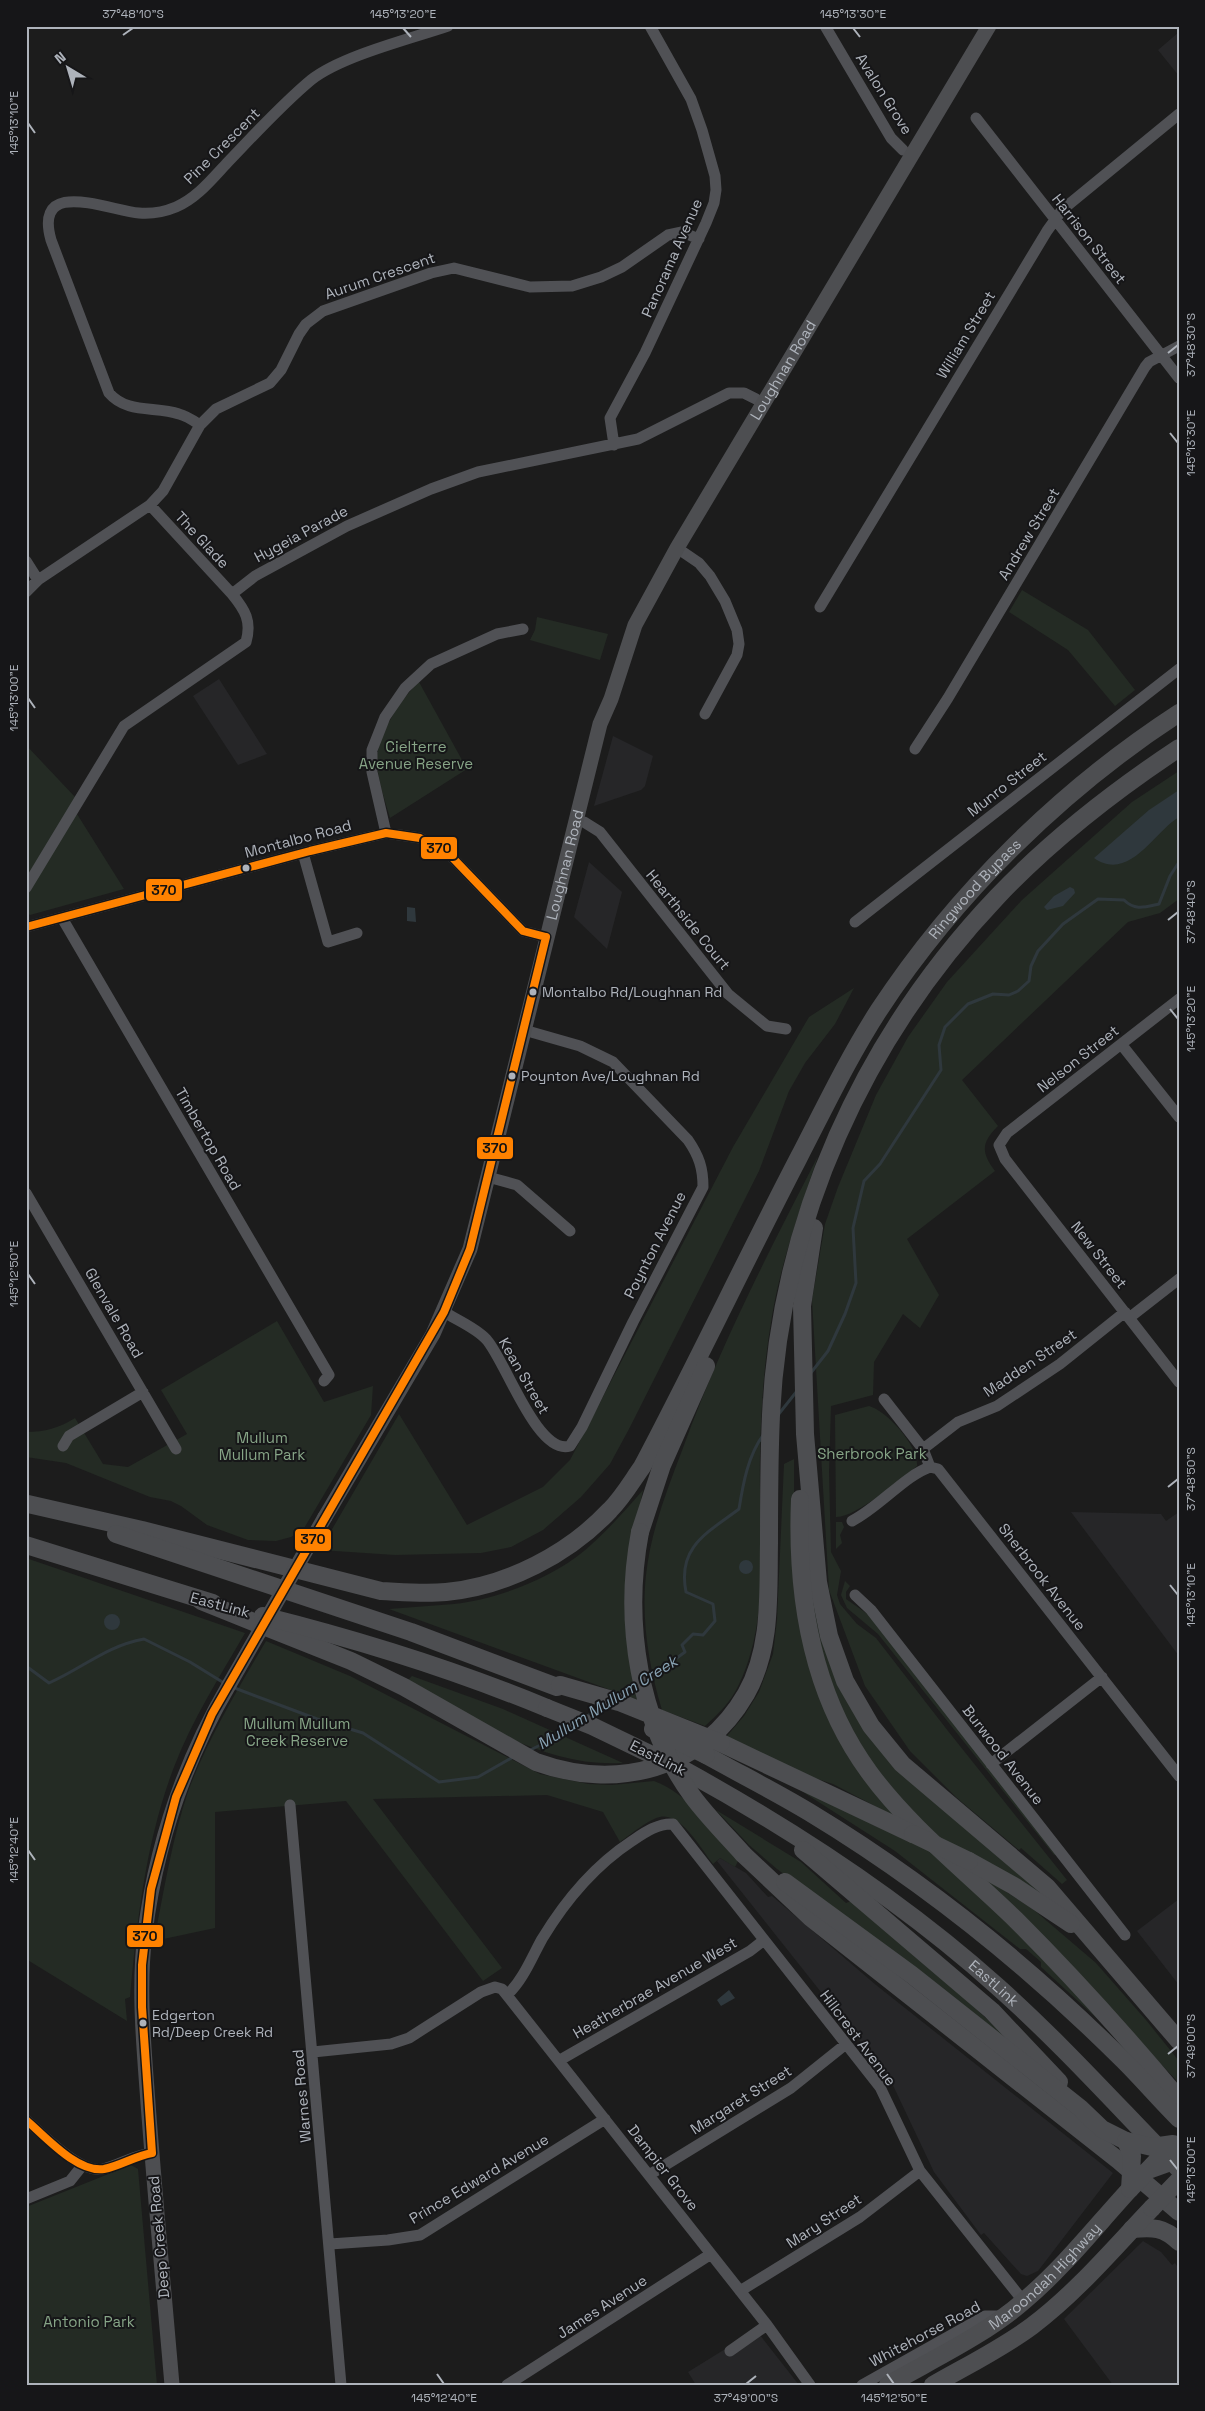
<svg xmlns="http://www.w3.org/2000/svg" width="1205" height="2411" font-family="'Space Grotesk',sans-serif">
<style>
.built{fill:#262628}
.green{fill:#242b24}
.water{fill:#2f383d}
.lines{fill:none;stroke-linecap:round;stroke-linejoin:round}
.stream{stroke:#2f383d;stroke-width:3}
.minor{stroke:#505155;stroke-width:11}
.major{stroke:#4d4e51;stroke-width:15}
.highway{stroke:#4d4e51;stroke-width:18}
.major-bridge{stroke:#4d4e51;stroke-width:15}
.highway-bridge{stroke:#4d4e51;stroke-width:18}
.bus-1-casing{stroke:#161618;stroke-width:11}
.bus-1{stroke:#ff8200;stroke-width:8}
.ticks{fill:none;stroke:#aeb3bb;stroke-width:2}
.bus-dot{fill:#aeb3bb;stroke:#161618;stroke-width:2}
.labels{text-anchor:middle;stroke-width:4;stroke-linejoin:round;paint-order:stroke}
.bus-label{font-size:14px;fill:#aeb3bb;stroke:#161618;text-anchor:start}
.street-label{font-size:15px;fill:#aeb3bb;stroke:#161618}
.park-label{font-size:15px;fill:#87a587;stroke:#161618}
.water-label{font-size:16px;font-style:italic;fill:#88a2b3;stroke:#161618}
.line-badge{stroke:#161618;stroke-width:2}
.pale-badge-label{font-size:14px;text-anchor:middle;font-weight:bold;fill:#111}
.neatline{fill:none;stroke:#aeb3bb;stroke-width:2}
.ticks-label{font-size:12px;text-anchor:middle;fill:#aeb3bb}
</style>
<rect width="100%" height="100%" fill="#1c1c1c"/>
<!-- built -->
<path class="built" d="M1179,32V76L1158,50Z
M219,679L267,754L238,765L193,696Z
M613,736L653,756L645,786L641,790L594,806Z
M589,862L622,892L607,949L574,917Z
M1071,1512L1161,1514L1166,1521L1179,1512V1656Z
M720,1858L746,1873L768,1897L772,1896L876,1985L1113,2173L1038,2271L1027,2276L1021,2274L984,2233L981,2235L934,2172L890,2079L717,1861Z
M1179,1899V1985L1137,1931Z
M1143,2241L1161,2252L1172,2265L1175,2263L1179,2269V2385H1113L1064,2319Z
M756,2330L799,2385H696L688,2372Z"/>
<!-- green -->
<path class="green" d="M1022,590L1088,630L1135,690L1115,706L1068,650L1009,612Z
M537,617L608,634L600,660L530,640L535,630Z
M419,682L467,769L390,818C385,801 379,783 377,765C374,740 401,698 419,682Z
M26,745L75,797L77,814L124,889L30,915L26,912Z
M1179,771V899L1160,913L1128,922L962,1080L998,1126C981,1143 981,1152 995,1171L907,1239L939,1295L920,1328L903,1314L874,1362L873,1395L831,1406L829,1472L831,1552L841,1571L837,1595L840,1604L857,1624L876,1638L948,1731L1067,1880L1062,1884L1021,1848L1019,1850L957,1798L910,1751L865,1686L829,1590L812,1300L825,1224L838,1187L876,1095L908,1037L947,982L1022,900L1132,802Z
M854,988L835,1024L805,1063L789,1091L759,1171L629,1429L610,1464L581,1497L543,1530L511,1547L481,1553L395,1555L320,1550L399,1414L467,1525L543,1487L570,1460L733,1147L809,1017Z
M818,1156C801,1208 781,1261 772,1316C764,1361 761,1408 760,1455C758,1531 773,1623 735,1692C727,1706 716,1716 705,1726L662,1710C649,1667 641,1620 646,1575C651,1530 667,1490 683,1448C719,1348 769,1251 818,1156Z
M277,1321L324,1402L373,1386L371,1415L303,1530L291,1537L276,1541L248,1540L207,1525L181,1506L171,1501L150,1497L66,1463L26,1457V1432C45,1432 59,1428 75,1418L103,1464L128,1467L187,1434L161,1390Z
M869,1406C887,1411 919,1446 917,1466C901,1479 855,1518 836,1517L835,1415Z
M794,1459V1501L804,1636L894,1816L833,1784L811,1777L726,1737L744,1716L759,1692L773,1654L777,1620L784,1464Z
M643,1490L627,1569L625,1619L638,1700L389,1609C411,1607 433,1606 454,1604C498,1599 550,1579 584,1551C606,1532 624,1512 643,1490Z
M836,1522H842L844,1527L840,1535L842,1543L836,1549Z
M26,1558L245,1633C220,1676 192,1720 174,1767C146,1840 137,1920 130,1997L125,1999L127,2021L26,1959Z
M845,1581L850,1586L846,1592V1599L869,1615L1056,1854L1054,1855L878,1634L847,1608L841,1595Z
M810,1600H813L859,1717L1029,1877L1052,1906L940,1838L919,1819L871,1764L840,1707L823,1661Z
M266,1641L350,1676L540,1774L588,1784L612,1785L654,1781C690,1794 714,1832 738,1861L735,1867L720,1858L713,1864C701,1849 681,1812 660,1817C649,1819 630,1835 620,1842L603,1812L547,1795L373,1799L502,1968L483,1981L346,1801L215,1812V1928L154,1941C164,1891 172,1838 189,1789C209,1737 238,1689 266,1641Z
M412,1676L503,1709L623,1763C544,1768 473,1719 405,1683Z
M792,1785L947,1858L1128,2047L1041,1967V1962L1026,1949H1020L895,1851Z
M716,1810L801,1862L846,1903L853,1900L970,2003L1016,2047L777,1869L749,1845Z
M981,1875L1034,1910L1096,1963L1146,2020L1179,2061V2083Z
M131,2165L138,2169L157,2385H26V2207Z"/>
<!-- water -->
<path class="water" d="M1179,790V817C1155,831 1129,883 1094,858L1149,810Z
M1070,887L1074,889L1075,893L1063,906L1047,910L1044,907L1054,896Z
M407,907L415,908L416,922L407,921Z
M739 1567a7 7 0 1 1 14 0a7 7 0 1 1-14 0Z
M104 1622a8 8 0 1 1 16 0a8 8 0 1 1-16 0Z
M729,1990L735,1998L721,2006L717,2000Z"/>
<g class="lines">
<!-- stream -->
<path class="stream" d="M810,1374L828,1351L845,1314L856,1283L853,1228L864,1181L880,1164L941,1070L939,1045L945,1027L968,1004L993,994L1009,995L1018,991L1029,981L1031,966L1038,951L1063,924L1098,899L1124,900C1135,911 1145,907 1159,904L1170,876L1179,862
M778,1415L797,1391
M26,1666L49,1683C83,1668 106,1646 144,1639L190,1662L224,1683
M648,1679L685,1652L682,1645L693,1634L703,1635L715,1621L713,1604L686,1592C677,1547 707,1533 739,1509C743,1484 748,1455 764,1434
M232,1687L317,1719L363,1733L439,1782L478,1777L515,1756
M623,1696L638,1685
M586,1717L604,1705
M528,1751L555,1738L574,1725"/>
<!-- minor -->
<path class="minor" d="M825,26L891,138L903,150
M976,118L1179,378
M200,425C194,421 187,416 179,414C155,406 127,414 109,393L51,240C33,176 110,211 139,213C151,214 164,212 176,207C197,198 212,179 227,163C254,135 281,105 311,80C341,56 410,39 448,26
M614,445L610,418L645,353L706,223L714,203L716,190L715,176L702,130L691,99L650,26
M150,505L232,594
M677,548L699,563L710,576L725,601L737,630L739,644L737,655L705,714
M26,561L38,580
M26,592L38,580L150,505L163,491L200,425L216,409L270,383L281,370L299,334L306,324L323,311L431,273L454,268L530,287L572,286L601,277L622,267L668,235L682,232L699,239
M820,607L1047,231L1062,210L1179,114
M915,749L948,698L1145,367L1149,362L1179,346
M575,820L584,822L600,832L728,994L767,1026L786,1029
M386,833L372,772V750L385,717L405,688L431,664L497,634L523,629
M303,853L328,942L357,933
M26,888L124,726L246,642C252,621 245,610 232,594L255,576L347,526L431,489L478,472L638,439L729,393H744L756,399
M62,918L329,1375L324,1381
M855,922L1179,669
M26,927L310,851L386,833L420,838L448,853L523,931L546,937
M1179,999L1007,1133L999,1145L1005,1159L1179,1382
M1121,1044L1179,1117
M488,1177L517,1185L570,1231
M26,1193L176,1449
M444,1312C457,1320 476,1328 486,1339C505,1359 537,1456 570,1446L582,1427L633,1322L703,1187C703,1168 699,1156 688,1140L613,1062L580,1046L524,1030
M1129,1318L1179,1279
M884,1399L923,1449L930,1467L938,1469L1179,1776
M63,1446L69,1436L143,1392
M923,1449L958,1422L997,1406L1060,1364L1125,1312
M852,1521C878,1508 906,1475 930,1467
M855,1595L871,1610L1125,1935
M991,1764L1102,1677
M290,1805L341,2385
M508,1994C523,1980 532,1957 542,1939C565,1901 594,1866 632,1841C644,1833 658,1823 673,1824L880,2087L920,2171L1024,2302
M313,2052L391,2044L409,2038L481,1992L495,1987L502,1989L767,2325L810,2385
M560,2060L750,1951L764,1940
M26,2120C44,2135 80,2174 103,2169C120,2165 134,2155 152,2153
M649,2175L791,2088L846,2044
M26,2199L70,2181L82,2166
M330,2244L388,2240L420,2235L605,2119
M740,2291L860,2217L920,2171
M730,2351L767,2325
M507,2385L711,2254
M862,2385L985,2316H1002"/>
<!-- major -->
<g class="major">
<path id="s1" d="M325,1517L433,1334L470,1249L600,724L611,699L635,625L677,548L989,26"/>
<path d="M172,2385C164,2291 155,2197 148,2103C144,2047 138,1990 145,1933C156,1845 184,1762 229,1685"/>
</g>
<!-- highway -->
<g class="highway">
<path d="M814,1228L802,1306L805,1434L818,1582L829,1636L845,1681L871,1726L902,1764L1047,1887L1179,2041"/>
<path d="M800,1499C796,1596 811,1693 869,1772C909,1827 968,1873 1016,1920C1073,1977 1127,2037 1179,2099"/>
<path id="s2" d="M28,1504L142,1530L381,1591C403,1592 424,1594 446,1592C507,1586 569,1554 610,1510C623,1497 632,1481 642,1467C696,1365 745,1261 798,1159C824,1109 848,1058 879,1010C956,893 1062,789 1179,713"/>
<path d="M640,1532L662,1465L706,1366"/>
<path d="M116,1534L411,1632L557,1687"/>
<path d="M26,1545L213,1603"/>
<path d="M201,1601L351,1661L404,1687L536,1762C616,1791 702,1770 746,1694C772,1648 768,1594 769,1543C769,1500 769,1458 771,1415C780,1221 864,1037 997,897C1051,840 1114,791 1179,748"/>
<path d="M263,1616C359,1640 455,1670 547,1708"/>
<path d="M721,1743L913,1834"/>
<path d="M706,1755C740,1774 776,1792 809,1812C923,1881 1030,1967 1124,2061C1143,2080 1160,2100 1179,2119"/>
<path id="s3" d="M682,1769C795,1831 902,1901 998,1987C1062,2044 1119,2108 1179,2169"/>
<path d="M803,1850L992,2011L1059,2082"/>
<path d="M743,1854L811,1918L1118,2160L1179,2212"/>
<path d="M969,1861L1014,1886L1071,1924"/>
<path d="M785,1882L912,1975L1080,2108L1102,2129L1126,2141"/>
<path d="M1132,2229C1153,2227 1164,2227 1179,2242"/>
<path id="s4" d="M888,2385C933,2359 985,2335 1025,2300C1064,2267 1096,2226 1130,2189"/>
<path d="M933,2385C966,2366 1001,2349 1032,2326C1077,2292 1113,2249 1152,2208"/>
</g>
<!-- major-bridge -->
<path class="major-bridge" d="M229,1685L325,1517"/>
<!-- highway-bridge -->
<path class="highway-bridge" d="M640,1532C623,1622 638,1722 693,1797C708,1817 726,1835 743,1854
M560,1685L619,1702L721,1743
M547,1708L592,1726L677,1767
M653,1729L706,1755
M913,1834L969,1861
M1126,2141L1132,2156L1130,2189
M1126,2141L1152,2147L1173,2144
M1151,2169L1179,2159
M1130,2189L1173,2144
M1152,2208L1179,2180"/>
<defs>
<path id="bus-1" d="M26,927L310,851L386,833L420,838L448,853L523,931L546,937
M26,2120C45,2136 77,2173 104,2169C120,2166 135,2156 152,2153
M152,2153L142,2007V1965L151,1889L176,1797L212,1714L444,1312L470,1249L546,937"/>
</defs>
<!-- bus-1 casing -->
<use href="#bus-1" class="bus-1-casing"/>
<!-- bus-1 -->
<use href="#bus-1" class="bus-1"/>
</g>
<!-- ticks -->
<path class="ticks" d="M403,28L411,37M853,28L860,37M123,35L133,28M28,123L35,133M1168,353L1178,345M1170,433L1178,443M28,698L35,708M1168,920L1178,912M1170,1009L1178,1019M28,1274L35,1284M1168,1487L1178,1479M1170,1585L1178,1595M28,1850L35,1860M1168,2054L1178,2046M1170,2160L1178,2170M437,2374L444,2384M887,2374L894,2384M746,2384L756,2376"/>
<!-- markers -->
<g class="bus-dot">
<circle cx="246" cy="868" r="4.5"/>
<circle cx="533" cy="992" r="4.5"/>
<circle cx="512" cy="1076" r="4.5"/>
<circle cx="143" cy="2023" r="4.5"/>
</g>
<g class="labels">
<!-- bus labels -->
<g class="bus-label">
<text x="542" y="997">Montalbo Rd/Loughnan Rd</text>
<text x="521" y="1081">Poynton Ave/Loughnan Rd</text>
<text x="152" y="2020">Edgerton<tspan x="152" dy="17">Rd/Deep Creek Rd</tspan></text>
</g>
<!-- street labels -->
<g class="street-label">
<text transform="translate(884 94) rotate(58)" y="5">Avalon Grove</text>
<text transform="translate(222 146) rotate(-45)" y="5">Pine Crescent</text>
<text transform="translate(1089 239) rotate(52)" y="5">Harrison Street</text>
<text transform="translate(672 258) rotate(-66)" y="5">Panorama Avenue</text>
<text transform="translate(380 276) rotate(-19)" y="5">Aurum Crescent</text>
<text transform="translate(966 335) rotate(-59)" y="5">William Street</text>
<text dy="5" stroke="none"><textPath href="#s1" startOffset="1246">Loughnan Road</textPath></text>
<text transform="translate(301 534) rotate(-28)" y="5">Hygeia Parade</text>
<text transform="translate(1029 534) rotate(-59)" y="5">Andrew Street</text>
<text transform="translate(202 540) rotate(47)" y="5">The Glade</text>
<text transform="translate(1007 784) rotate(-38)" y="5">Munro Street</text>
<text transform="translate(298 839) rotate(-15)" y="5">Montalbo Road</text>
<text dy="5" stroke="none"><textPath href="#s1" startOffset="701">Loughnan Road</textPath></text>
<text dy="5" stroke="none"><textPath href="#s2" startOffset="1339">Ringwood Bypass</textPath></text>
<text transform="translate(688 920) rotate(51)" y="5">Hearthside Court</text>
<text transform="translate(1078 1059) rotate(-38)" y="5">Nelson Street</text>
<text transform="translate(208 1139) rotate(60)" y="5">Timbertop Road</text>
<text transform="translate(655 1245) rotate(-63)" y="5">Poynton Avenue</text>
<text transform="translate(1099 1255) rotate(52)" y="5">New Street</text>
<text transform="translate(114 1313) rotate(60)" y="5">Glenvale Road</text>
<text transform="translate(1030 1363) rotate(-34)" y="5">Madden Street</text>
<text transform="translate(524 1376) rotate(60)" y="5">Kean Street</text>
<text transform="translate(1042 1577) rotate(52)" y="5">Sherbrook Avenue</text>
<text transform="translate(220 1605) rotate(15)" y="5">EastLink</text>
<text transform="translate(1003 1755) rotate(52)" y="5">Burwood Avenue</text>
<text transform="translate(658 1758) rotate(27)" y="5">EastLink</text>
<text dy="5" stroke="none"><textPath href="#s3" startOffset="379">EastLink</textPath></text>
<text transform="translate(655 1988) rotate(-30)" y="5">Heatherbrae Avenue West</text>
<text transform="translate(858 2038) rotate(53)" y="5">Hillcrest Avenue</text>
<text transform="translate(302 2096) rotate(-95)" y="5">Warnes Road</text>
<text transform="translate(741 2100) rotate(-32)" y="5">Margaret Street</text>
<text transform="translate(663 2168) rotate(52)" y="5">Dampier Grove</text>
<text transform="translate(479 2179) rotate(-31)" y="5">Prince Edward Avenue</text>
<text transform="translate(824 2221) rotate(-33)" y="5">Mary Street</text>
<text transform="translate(159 2237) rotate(-95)" y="5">Deep Creek Road</text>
<text dy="5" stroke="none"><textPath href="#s4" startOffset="192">Maroondah Highway</textPath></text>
<text transform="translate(602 2307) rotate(-33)" y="5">James Avenue</text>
<text transform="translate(925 2334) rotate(-28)" y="5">Whitehorse Road</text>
</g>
<!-- park labels -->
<g class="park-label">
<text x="416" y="752">Cielterre<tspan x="416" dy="17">Avenue Reserve</tspan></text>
<text x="262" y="1443">Mullum<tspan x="262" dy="17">Mullum Park</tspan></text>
<text x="872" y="1459">Sherbrook Park</text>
<text x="297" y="1729">Mullum Mullum<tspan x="297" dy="17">Creek Reserve</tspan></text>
<text x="89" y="2327">Antonio Park</text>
</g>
<!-- water labels -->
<g class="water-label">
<text transform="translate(607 1702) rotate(-32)" y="6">Mullum Mullum Creek</text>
</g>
</g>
<g class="line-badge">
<rect x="420" y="836" width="38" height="24" rx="5" fill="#ff8200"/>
<rect x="145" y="878" width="38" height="24" rx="5" fill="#ff8200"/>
<rect x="476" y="1136" width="38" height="24" rx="5" fill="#ff8200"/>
<rect x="294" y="1528" width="38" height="24" rx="5" fill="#ff8200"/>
<rect x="126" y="1924" width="38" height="24" rx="5" fill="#ff8200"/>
</g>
<g class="pale-badge-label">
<text x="439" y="853">370</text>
<text x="164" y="895">370</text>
<text x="495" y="1153">370</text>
<text x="313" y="1544">370</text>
<text x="145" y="1941">370</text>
</g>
<!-- border -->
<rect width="1205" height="2411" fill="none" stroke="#161618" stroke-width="55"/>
<!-- north arrow -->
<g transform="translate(68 68) rotate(322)" stroke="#161618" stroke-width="4" paint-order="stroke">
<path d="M0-4L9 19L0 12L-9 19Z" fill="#aeb3bb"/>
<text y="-8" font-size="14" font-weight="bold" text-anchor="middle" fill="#aeb3bb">N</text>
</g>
<rect x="28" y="28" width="1150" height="2356" class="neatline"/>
<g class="ticks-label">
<text x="133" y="18">37°48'10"S</text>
<text x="403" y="18">145°13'20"E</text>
<text x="853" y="18">145°13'30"E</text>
<text transform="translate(14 123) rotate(-90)" y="4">145°13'10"E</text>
<text transform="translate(1191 345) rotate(-90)" y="4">37°48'30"S</text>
<text transform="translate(1191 443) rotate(-90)" y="4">145°13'30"E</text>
<text transform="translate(14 698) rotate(-90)" y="4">145°13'00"E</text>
<text transform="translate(1191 912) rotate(-90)" y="4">37°48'40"S</text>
<text transform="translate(1191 1019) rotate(-90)" y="4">145°13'20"E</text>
<text transform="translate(14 1274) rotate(-90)" y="4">145°12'50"E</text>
<text transform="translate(1191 1479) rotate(-90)" y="4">37°48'50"S</text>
<text transform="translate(1191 1595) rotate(-90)" y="4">145°13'10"E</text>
<text transform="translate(14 1850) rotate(-90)" y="4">145°12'40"E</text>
<text transform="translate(1191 2046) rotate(-90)" y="4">37°49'00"S</text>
<text transform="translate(1191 2170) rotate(-90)" y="4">145°13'00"E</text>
<text x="444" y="2402">145°12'40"E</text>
<text x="746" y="2402">37°49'00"S</text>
<text x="894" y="2402">145°12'50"E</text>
</g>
</svg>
